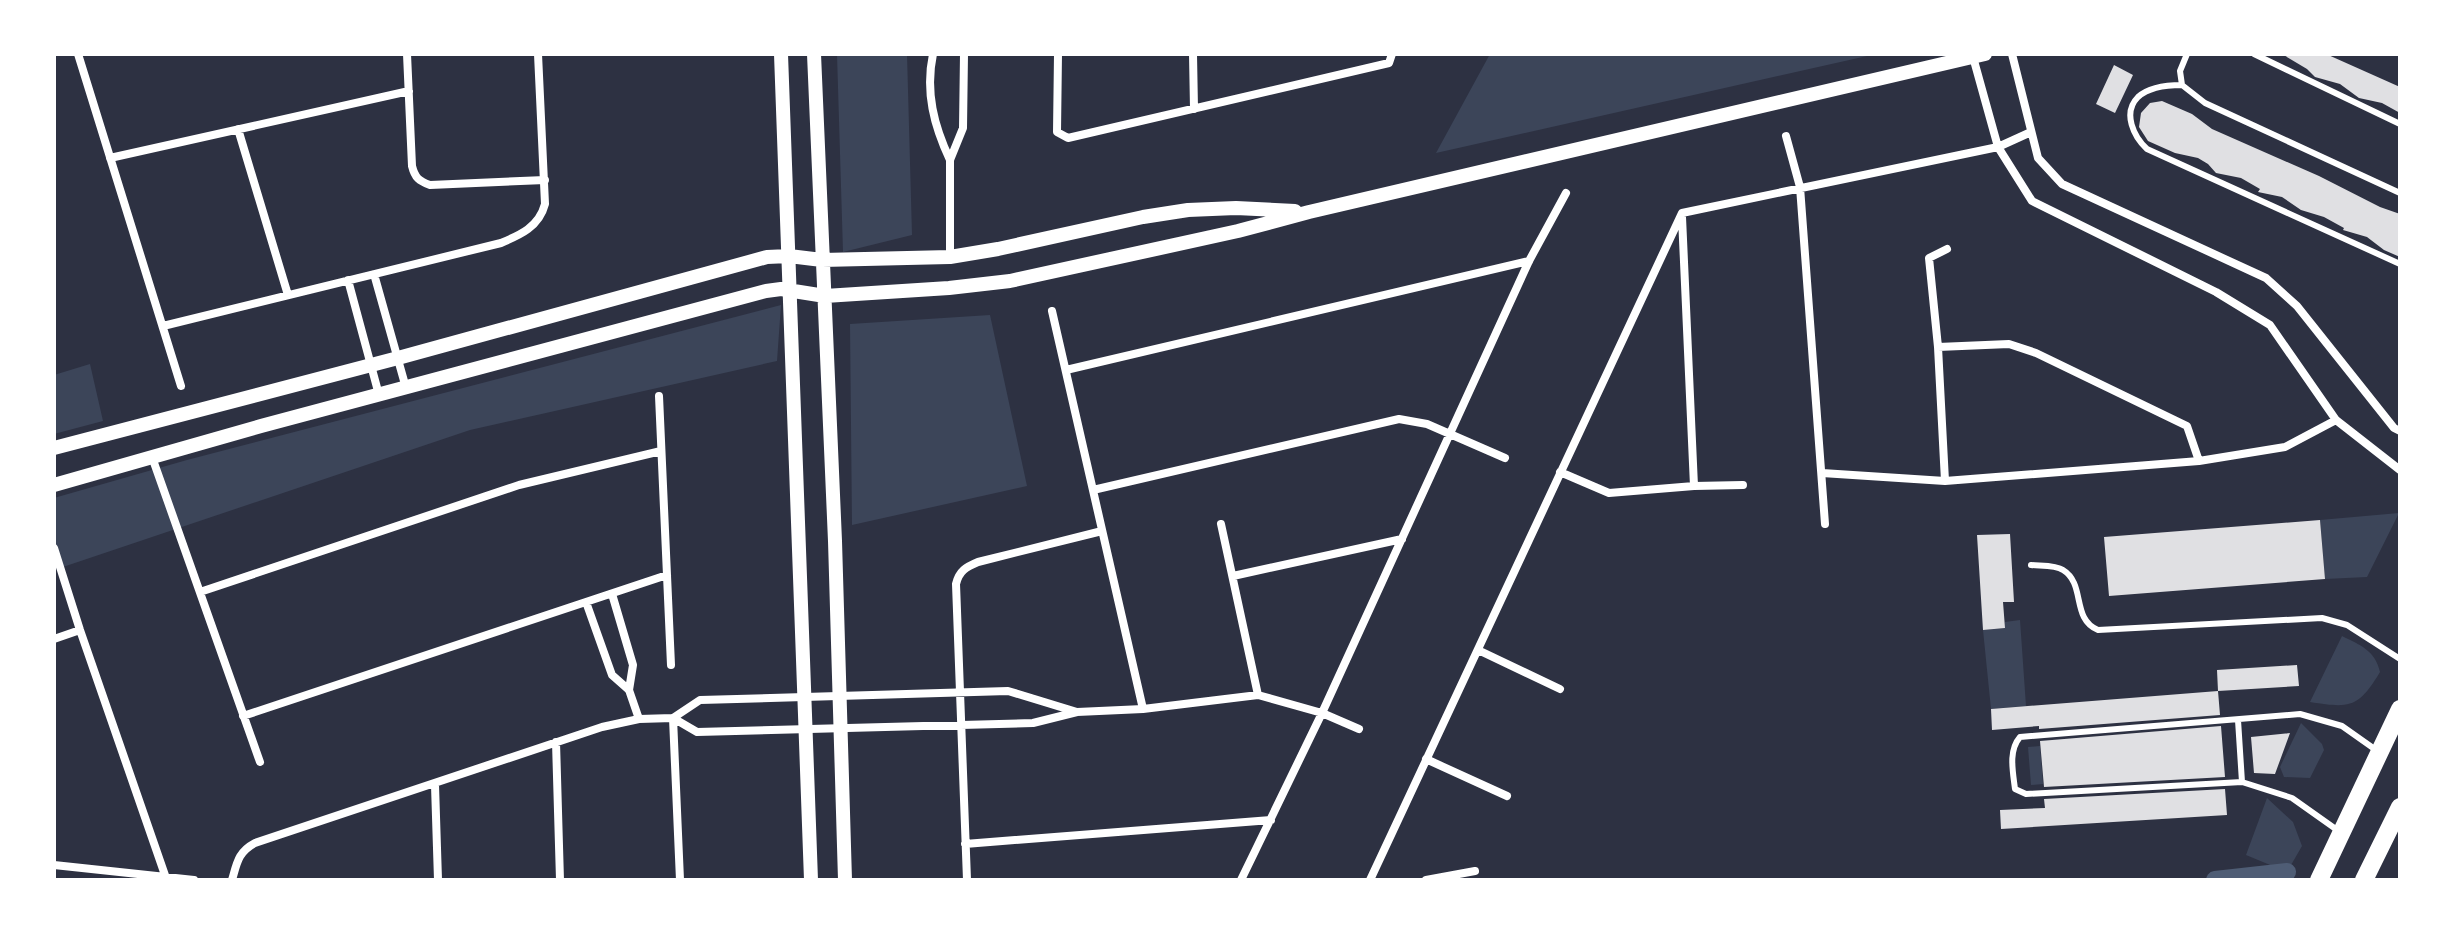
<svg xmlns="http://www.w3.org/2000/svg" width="2454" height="934" font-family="'Zilla Slab',serif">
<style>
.green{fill:#3c4559}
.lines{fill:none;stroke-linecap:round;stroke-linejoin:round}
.canal{stroke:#4f5d75;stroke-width:18}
.building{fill:#e0e0e3}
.service{stroke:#fff;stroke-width:6}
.minor{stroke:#fff;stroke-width:8}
.tertiary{stroke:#fff;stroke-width:14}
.primary{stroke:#fff;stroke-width:18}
</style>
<rect width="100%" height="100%" fill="#2d3142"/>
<!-- green -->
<path class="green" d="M837,54H907L912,235L843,252Z
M1490,54H1876L1436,153Z
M781,305L777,361L470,430L54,570V498L187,460Z
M990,315L1027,486L852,525L850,324Z
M90,364L103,421L54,434V375Z
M2399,513L2367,577L2325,579L2320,520Z
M2020,620L2026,706L1991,709L1983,630L2005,628V622Z
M2342,636C2360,645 2375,650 2380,672C2358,709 2349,708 2310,702Z
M2301,723L2322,744L2324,750L2310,778L2284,777L2280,767Z
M2040,746L2043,784L2031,785L2028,747Z
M2267,798L2293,822L2302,846L2287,872L2246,855Z"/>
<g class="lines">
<!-- canal -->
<path class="canal" d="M2215,880L2287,872"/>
</g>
<!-- building -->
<path class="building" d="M2282,54H2326L2400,87V113L2382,103L2359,98L2340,84L2315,77L2307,69Z
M2114,65L2133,75L2115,113L2096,104Z
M2162,101L2192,114L2212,129L2319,176L2380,207L2400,214V257L2384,250L2367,237L2343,230L2344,228L2324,217L2301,210L2282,197L2258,192L2260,189L2241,178L2216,173L2208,164L2198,158L2175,153L2148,141L2139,127L2141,113L2150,103Z
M2320,520L2325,579L2109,596L2104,537Z
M2010,534L2014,602H2003L2005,628L1983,630L1977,535Z
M2297,665L2299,686L2218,691L2217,670Z
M2218,691L2220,715L2039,729V726L1992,730L1991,709Z
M2221,726L2225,777L2044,787L2040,741Z
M2290,733L2275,774L2254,773L2251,737Z
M2225,789L2227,815L2001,829L2000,810L2045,808L2044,799Z"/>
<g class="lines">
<!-- service -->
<path class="service" d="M2187,54L2180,71L2182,85L2205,103L2400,193
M2254,54L2400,124
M2182,85C2169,85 2149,87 2138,97C2122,113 2134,137 2147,149L2400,264
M2031,565C2041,566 2056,565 2063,570C2086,584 2071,619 2098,630L2322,618L2347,625L2400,659
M2238,720L2242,782
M2340,832L2292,798L2242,782L2026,794L2015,789C2013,772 2008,751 2020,737L2300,714L2342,726L2376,750"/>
<!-- minor -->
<path class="minor" d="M78,54L181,386
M407,54L412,166C415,178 419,181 430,185L545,180
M933,54C925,92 934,126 950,160
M1058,54L1057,132L1068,138L1389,63L1392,54
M1193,54L1194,109
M2012,54L2038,158L2062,184L2266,278L2297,306L2394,428L2400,431
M1973,57L1998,147L2032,201L2216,292L2270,325L2336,420L2400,470
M238,129L288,295
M1786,136L1800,187L1825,524
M110,158L409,91
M1682,217L1694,486L1743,485
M950,257V160L963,128L964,54
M374,274L406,388
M348,280L379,395
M1052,311L1143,709
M163,326L501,243C520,235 539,227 545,204L538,54
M1938,347L2009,344L2036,353L2187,426L2199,461
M1066,370L1529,261
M659,396L671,665
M152,457L260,762
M1560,472L1609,493L1694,486
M1822,473L1945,481L2199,461L2285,447L2336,420
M1945,481L1938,347L1929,258L1947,249
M1093,490L1399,419L1427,424L1505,458
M1221,524L1258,695
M54,548L80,630L166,878
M1233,576L1402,539
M200,592L519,485L661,451
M612,594L633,665L629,690
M586,602L612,675L629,690L639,719
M54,639L80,630
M1478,650L1560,689
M243,716L667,575
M673,718L697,732L1033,723L1077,712L1143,709L1258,695L1322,713L1359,729
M673,718L680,880
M556,742L560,880
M1426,759L1507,796
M435,785L438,880
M965,844L1271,820
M54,865L194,880
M232,880C237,863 238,852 255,843L602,727L639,719L673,718L700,700L1008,691L1077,712
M967,880L956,584C959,571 966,567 978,562L1102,531
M1241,880L1322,713L1529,261L1566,193
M1370,880L1682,213L1998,147L2031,132
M1426,880L1475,871"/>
<!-- tertiary -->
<path class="tertiary" d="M781,54L811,880
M814,54L835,541L845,880
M54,448L398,358L767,257L789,256L822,260L950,257L998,249L1143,217L1188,210L1236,208L1295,211
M54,485L261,426L766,291L781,289L825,296L949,288L1010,281L1238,231L1309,212L1985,54"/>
<!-- primary -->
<path class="primary" d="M2319,880L2400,709
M2364,880L2400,807"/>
</g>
<!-- border -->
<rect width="2454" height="934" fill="none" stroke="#ffffff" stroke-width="112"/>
</svg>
